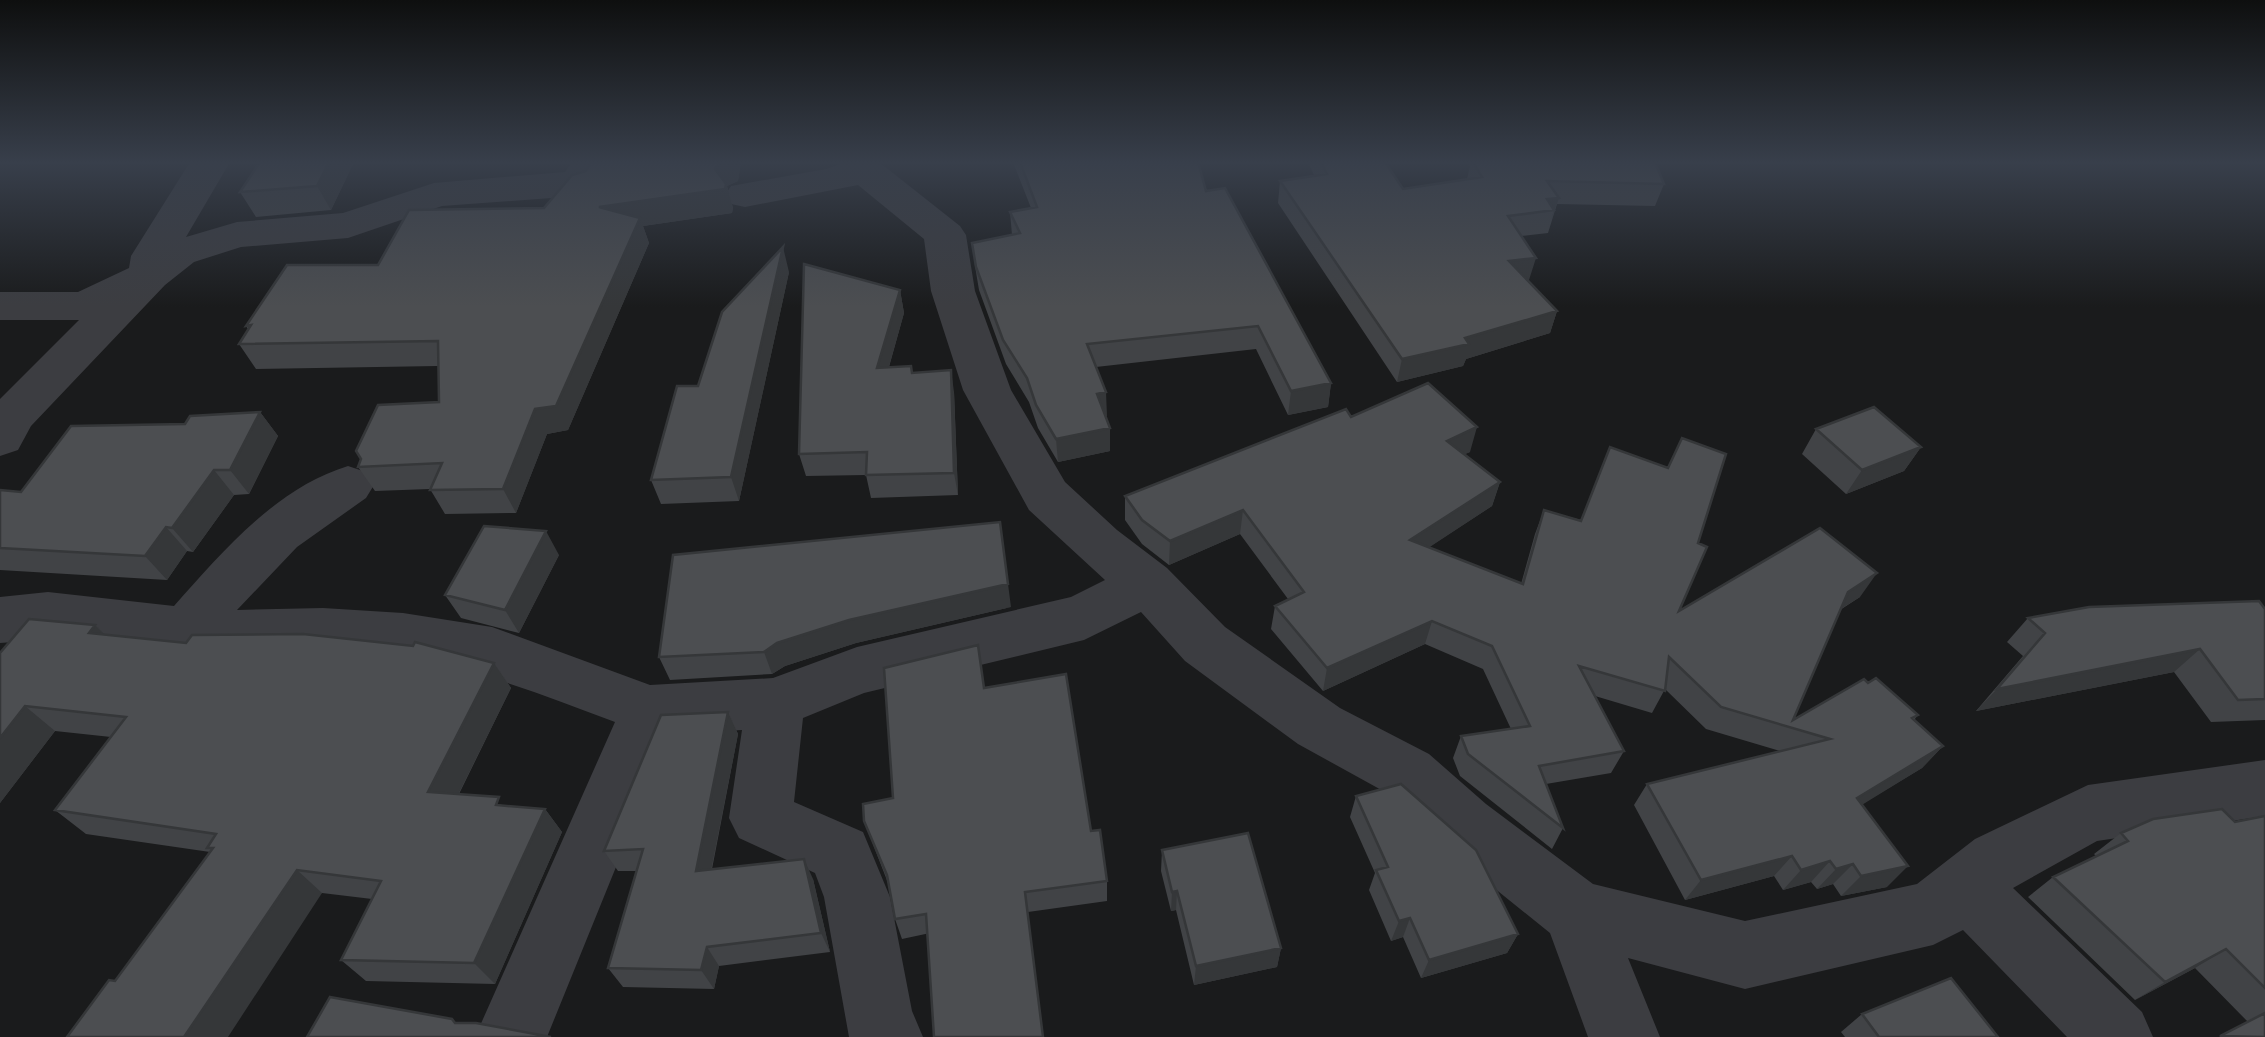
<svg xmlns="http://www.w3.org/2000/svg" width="2265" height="1037" viewBox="0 0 2265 1037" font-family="Rubik,sans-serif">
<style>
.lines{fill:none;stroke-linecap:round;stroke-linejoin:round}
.street{fill:#3c3d41;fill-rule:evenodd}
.wall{fill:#414346}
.shaded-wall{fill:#353739}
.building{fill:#4c4e51;stroke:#353739;stroke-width:2.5}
</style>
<rect width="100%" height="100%" fill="#1a1b1c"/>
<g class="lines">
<path class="street" d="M190 162H230L186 237 237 222 343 213 434 183 565 172 572 162H612L592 193 578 196 442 206 348 238 241 247 194 262 165 285 31 426 18 450 0 456V399L79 320H0V292H78L129 268 131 256Z
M835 162H879L960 226 966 235 975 291 1011 390 1065 482 1117 530 1167 568 1225 627 1340 708 1429 754 1486 804 1593 884 1745 921 1917 884 1975 839 2088 785 2265 760V816L2097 841 2013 888 2142 1012 2153 1037H2067L1963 930 1933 945 1745 989 1628 958 1660 1037H1588L1550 933 1442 846 1385 792 1298 744 1185 661 1141 612 1084 640 864 693 803 718 794 802 863 832 890 897 912 1011 923 1037H849L824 897 815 873 739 838 729 818 742 730 670 734 547 1037H475L615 722C545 696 478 668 403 659 339 651 276 661 213 657 141 652 72 635 0 643V597L48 592 174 606C222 552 276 488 348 466L366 472 374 485 366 498 297 547 237 610 323 608 403 613 492 627 650 685 773 678 857 647 1071 597 1105 580 1029 510 963 390 931 291 924 239 858 185 745 207 731 204 725 195 731 186 826 169 838 165Z"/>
</g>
<path class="wall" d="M260 162H354L331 210 256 217 240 192Z
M591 162H741L738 181 727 186 733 208 732 213 643 226 649 243 568 430 547 434 516 513 445 514 430 489 375 491 358 467 439 402 438 366 256 369 239 344 248 329 246 326 378 265 544 208 586 171Z
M1013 162H1198L1206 191 1331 383 1328 407 1288 415 1256 349 1096 367 1106 392V416L1110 451 1058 462 1038 428 1029 402 1006 364 979 290 975 266 972 243 1012 235 1010 212 1031 208Z
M1308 162H1385L1403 189 1467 179 1470 166 1467 162H1655L1664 184 1655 206 1557 204 1548 233 1521 236 1529 280H1528L1557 311 1550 333 1466 359 1463 366 1397 382 1278 203 1280 181 1314 175Z
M789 272 739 501 661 504 651 480 698 386Z
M900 290 904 313 889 367 913 373 954 392 958 495 871 498 866 475 806 476 799 454Z
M260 412 278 436 249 494 234 495 193 552 187 551 167 580 0 570V490L21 492 185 424Z
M1351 417 1470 452 1464 454 1500 482 1492 506 1429 547 1521 584 1535 534 1544 510 1581 520 1698 543 1679 611 1860 597 1840 610 1793 720 1868 683 1918 715 1914 720 1943 746 1922 768 1862 804 1887 887 1841 896 1833 884 1817 889 1811 882 1783 890 1774 876 1685 900 1634 805 1647 784 1780 751 1706 729 1665 689 1652 713 1595 696 1624 751 1611 773 1546 784 1563 828 1552 849 1460 776 1453 758 1461 736 1511 729 1483 669 1425 644 1323 691 1271 629 1275 606 1288 599 1240 534 1169 565 1142 544 1125 520V496Z
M1816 429 1921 447 1904 471 1846 494 1802 454Z
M559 555 519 633 461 618 445 595Z
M1011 607 856 643 785 666 772 674 670 680 659 657Z
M2265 609V720L2211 722 2174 672 1976 711 2023 656 2007 642 2028 618Z
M95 625 106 635 186 643 494 663 511 688 459 794 506 806 545 809 562 832 495 984 366 981 341 960 372 899 322 893 115 981 210 852 86 834 55 810 111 737 55 731 0 803V653Z
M984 688 1091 831 1107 881V901L1028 912 902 939 895 919 888 883 864 821 893 798Z
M728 712 738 734 712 869 813 879 830 952 719 966 714 989 623 987 608 968 637 871H618L604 851Z
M1356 796 1518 934 1507 953 1421 978 1403 937 1391 941 1369 890 1375 873 1350 817Z
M2265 816V1037H2219L2248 1022 2195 968 2135 1000 2028 897 2053 877 2096 856 2094 854 2121 833 2235 822Z
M1162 850 1281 948 1277 967 1194 985 1176 910 1171 911 1161 871Z
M1862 1014 1998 1037H1845L1841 1032Z"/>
<path class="shaded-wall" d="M329 162H354L331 210 317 186Z
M720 162H741L738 181 727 186 733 208 732 213 643 226 649 243 568 430 547 434 516 513 503 489 599 207 715 169Z
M1559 198 1551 220 1554 210 1547 199Z
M783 247 789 272 739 501 731 477Z
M1536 258 1529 280 1503 284 1509 261Z
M900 290 904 313 882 391 877 368Z
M1557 311 1550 333 1466 359 1463 366 1397 382 1402 359 1465 338Z
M951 370 954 392 958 495 954 473Z
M1331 383 1328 407 1288 415 1291 391Z
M1106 392 1107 416 1098 418 1097 394Z
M260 412 278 436 249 494 230 470Z
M1477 427 1470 452 1440 466 1447 441Z
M1110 428V451L1058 462 1056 439Z
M1921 447 1904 471 1846 494 1862 470Z
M214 470 234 495 193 552 172 528Z
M1500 482 1492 506 1404 564 1410 540Z
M1243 510 1240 534 1169 565 1170 541Z
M166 527 187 551 167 580 145 556Z
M546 531 559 555 519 633 505 610Z
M1877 573 1860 597 1831 615 1848 592Z
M1008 584 1011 607 856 643 785 666 772 674 764 652 777 643 849 620Z
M1432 621 1425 644 1323 691 1327 668Z
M95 625 122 651 89 633Z
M2200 649 2174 672 1976 711 1997 689Z
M494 663 511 688 448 815 428 792Z
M25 706 55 731 0 803V738Z
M728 712 738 734 707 891 696 871Z
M1943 746 1922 768 1839 819 1857 798Z
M545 809 562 832 495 984 474 963Z
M1792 856 1774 876 1685 900 1701 880Z
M804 859 813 879 830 952 821 933Z
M1830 861 1811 882 1783 890 1801 870Z
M1853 864 1833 884 1817 889 1836 869Z
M1908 866 1887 887 1841 896 1861 876Z
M297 870 322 893 228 1037H184Z
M1177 891 1176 910 1171 911 1172 892Z
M1410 918 1403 937 1391 941 1399 921Z
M1518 934 1507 953 1421 978 1429 960Z
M707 947 719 966 714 989 701 970Z
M1281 948 1277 967 1194 985 1196 966Z
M2226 949 2195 968 2135 1000 2165 982Z"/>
<path class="building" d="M260 162H329L317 186 240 192Z
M591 162H720L715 169 726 184 725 189 599 207 640 218 556 406 535 409 503 489 430 490 442 463 358 467 361 459 356 451 378 405 439 402 438 341 239 344 251 325 246 326 287 265H378L409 210 544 208 572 175 586 171Z
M1020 162H1198L1206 191 1225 188 1331 383 1291 391 1258 326 1087 344 1106 392 1097 394 1110 428 1056 439 1036 405 1027 378 1003 340 976 267 972 243 1020 233 1010 212 1037 207Z
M1321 162H1385L1403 189 1482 177 1473 162H1655L1664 184 1547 181 1559 198 1547 199 1554 210 1508 216 1536 258 1509 261 1557 311 1465 338 1469 344 1402 359 1280 181 1327 174Z
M783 247 731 477 651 480 677 386H698L722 312Z
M804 264 900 290 877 368 911 366 912 373 951 370 954 473 866 475 867 452 799 454Z
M1428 383 1477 427 1447 441 1500 482 1410 540 1523 584 1544 510 1581 521 1610 447 1668 468 1682 438 1726 454 1698 543 1707 547 1679 611 1820 528 1877 573 1848 592 1793 720 1864 679 1868 683 1876 678 1918 715 1912 718 1943 746 1857 798 1908 866 1861 876 1853 864 1836 869 1830 861 1801 870 1792 856 1701 880 1647 784 1830 739 1721 707 1669 657 1665 691 1579 666 1624 751 1539 766 1563 828 1468 754 1461 736 1530 726 1492 646 1432 621 1327 668 1275 606 1304 592 1243 510 1170 541 1142 520 1125 496 1346 409 1351 417Z
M1874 407 1921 447 1862 470 1816 429Z
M260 412 230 470H214L172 528 166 527 145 556 0 548V490L21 492 71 426 185 424 190 416Z
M1000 522 1008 584 849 620 777 643 764 652 659 657 673 555Z
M484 526 546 531 505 610 445 595Z
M2259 601 2265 609V699L2238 700 2200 649 1997 689 2045 633 2028 618 2089 607Z
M29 619 95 625 89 633 186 643 192 635 303 634 413 646 415 642 494 663 428 792 499 797 496 805 545 809 474 963 341 960 381 881 297 870 184 1037H67L109 980 115 981 213 848H207L216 834 55 810 126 717 25 706 0 738V653Z
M978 645 984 688 1066 674 1091 831 1100 830 1107 881 1025 892 1043 1037H934L926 914 895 919 887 875 864 821 863 804 893 798 884 668Z
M728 712 696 871 804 859 821 933 707 947 701 970 608 968 643 849 604 851 661 715Z
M1401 784 1476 850 1518 934 1429 960 1410 918 1399 921 1376 870 1388 867 1356 796Z
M2222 809 2235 822 2265 816V988L2226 949 2165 982 2053 877 2128 841 2121 833 2153 819Z
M1248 833 1281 948 1196 966 1177 891 1172 892 1162 850Z
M1951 978 1998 1037H1879L1862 1014Z
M330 997 452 1019 455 1023H476L551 1037H307Z
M2265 1013V1037L2220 1036Z"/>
<linearGradient id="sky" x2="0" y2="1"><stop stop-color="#0e0f0f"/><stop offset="0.53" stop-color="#383f4b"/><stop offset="1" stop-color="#383f4b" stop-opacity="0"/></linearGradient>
<rect width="2265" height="307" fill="url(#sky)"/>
</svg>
